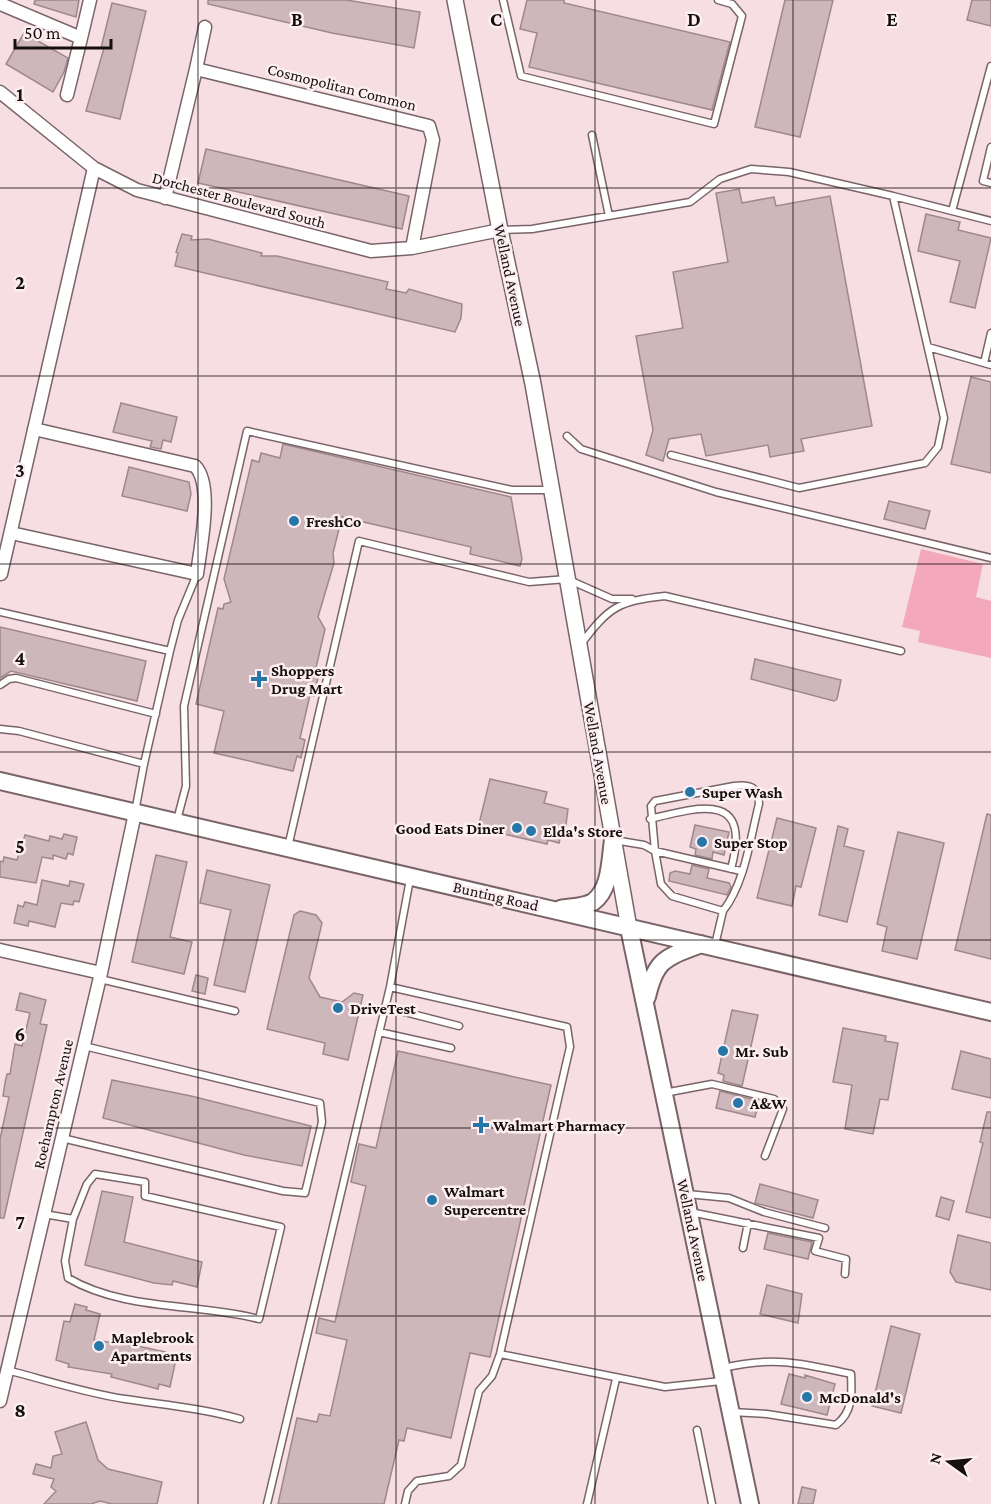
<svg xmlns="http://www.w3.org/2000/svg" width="991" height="1504" viewBox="0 0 991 1504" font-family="'Crimson Pro',serif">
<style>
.green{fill:#f4a9ba}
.building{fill:#ceb7bb;stroke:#9e888c;stroke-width:1.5}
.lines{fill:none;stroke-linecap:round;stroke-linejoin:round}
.service-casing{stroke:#796468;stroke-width:9}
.minor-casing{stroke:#796468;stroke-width:15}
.tertiary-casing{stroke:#796468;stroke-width:18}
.secondary-casing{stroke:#796468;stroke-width:20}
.service{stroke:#fff;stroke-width:6}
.minor{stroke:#fff;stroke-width:12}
.tertiary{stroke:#fff;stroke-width:15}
.secondary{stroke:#fff;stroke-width:16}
.grid{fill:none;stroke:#160f10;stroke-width:1.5;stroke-opacity:0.55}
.poi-dot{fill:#2776a8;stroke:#fdeef1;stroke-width:2}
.labels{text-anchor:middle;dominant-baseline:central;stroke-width:5;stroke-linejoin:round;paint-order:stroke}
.street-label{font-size:16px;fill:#160f10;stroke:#fdeef1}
.poi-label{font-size:16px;font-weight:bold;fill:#160f10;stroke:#fdeef1;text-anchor:start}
.grid-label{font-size:20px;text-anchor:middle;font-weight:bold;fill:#160f10;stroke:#fdeef1;stroke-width:5;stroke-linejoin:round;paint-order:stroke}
</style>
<rect width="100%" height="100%" fill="#f6dee3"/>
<path class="green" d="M921 549 983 564 976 597 991 601V658L918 642 920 631 902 627Z"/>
<path class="building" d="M35 0H79L76 17 34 4Z
M208 0H346L420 12 414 48 332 33 208 4Z
M527 0H564V3L730 42 712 110 529 67 537 33 520 29Z
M785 0H833L800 137 755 127Z
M972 0H991V26L967 20Z
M112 3 146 11 120 119 86 111 104 48H101Z
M24 33 68 58 64 72 53 92 6 64Z
M206 149 409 196 402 229 198 183Z
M739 189 742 203 774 197 776 206 830 196 872 426 801 439 804 451 770 457 768 445 706 456 701 434 669 439 663 461 646 455 653 430 636 336 683 328 673 272 728 262 716 193Z
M926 214 960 222 958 230 991 238 975 308 950 302 960 261 918 251Z
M182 234 192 236 191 240 208 239 262 253 261 256H277L388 282 386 289 406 293 409 289 462 304 461 318 455 332 175 266 178 253 176 252Z
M971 377 991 382V473L951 464Z
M121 403 177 417 171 442 163 440 161 449 150 447 152 441 113 432Z
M283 444 511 497 522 559 520 566 470 554 471 547 342 517 333 553 334 563 318 617 325 629 315 672 319 673 314 696 310 695 300 738 305 740 301 758 297 756 293 771 214 753 224 711 196 704 218 608 223 609 224 604 231 602 224 579 252 460 259 462 261 453 280 458Z
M129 467 189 482 191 494 187 511 122 496Z
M889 501 930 511 925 529 884 519Z
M0 627 146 661 137 701 11 671 0 678Z
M755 659 841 680 837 699 834 701 751 679Z
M490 779 547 792 544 803 568 809 565 832 562 831 559 843 548 840 547 844 478 828Z
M987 814 991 815V959L955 950Z
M777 818 816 828 801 887 796 886 792 906 757 898Z
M695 825 729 832 724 855 713 852 712 859 695 855 696 849 690 847Z
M838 826 848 829 844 846 864 851 847 922 819 915Z
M898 832 944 843 917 959 882 951 887 927 877 924Z
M64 834 77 837 73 855 68 853 66 859 53 855V859L42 857 36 883 0 877V861L3 862 4 857 17 860 25 835 49 841 50 836 62 839Z
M156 855 187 862 170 937 192 942 184 974 132 962Z
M692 865 709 869 707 878 729 883 731 887 727 895 669 881 670 873 675 871 690 874Z
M207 870 270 885 245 992 214 985 231 910 200 903Z
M42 880 69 886 70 881 84 884 79 902 74 901 73 905 61 903 55 927 29 921 28 926 14 923 18 905 23 907 25 902 37 905Z
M300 911 316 915 322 923 309 978 320 997 342 1002 354 993 363 995 348 1060 323 1054 325 1043 267 1029 294 915Z
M196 975 208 978 205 994 192 991Z
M20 993 46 1000 40 1024 47 1025 4 1218H0V1139L9 1097 3 1096 5 1083 7 1074H10L15 1044 22 1046 30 1013 16 1010Z
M732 1010 758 1015 742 1086 723 1081 724 1075 718 1073Z
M843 1028 886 1036 885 1041 898 1043 888 1100 880 1099 873 1134 845 1129 852 1085 833 1082Z
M398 1051 551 1085 490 1357 470 1353 451 1438 407 1428 404 1441 399 1440 384 1504H278L297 1418 317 1422 319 1414 330 1416 347 1340 316 1333 319 1318 335 1322 366 1186 351 1182 359 1144 376 1148Z
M961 1051 991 1059V1098L952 1089Z
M112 1080 191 1096 311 1126 302 1166 244 1155 103 1118Z
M720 1091 759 1101 755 1117 716 1108Z
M987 1112H991V1218L966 1212 983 1143 980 1142Z
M760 1184 818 1200 813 1218 755 1203Z
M102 1191 133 1197 124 1242 202 1262 197 1287 173 1281 172 1285 154 1283 85 1265Z
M941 1197 954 1201 949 1220 936 1216Z
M768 1233 812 1242 808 1259 764 1249Z
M958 1235 991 1243V1290L956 1282 950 1272Z
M767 1285 802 1294 798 1323 760 1314Z
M75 1304 87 1307 86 1310 100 1314 94 1340 142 1347 166 1352 165 1356 176 1359 170 1387 159 1384 158 1389 147 1386 111 1377 112 1374 68 1367 69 1364 56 1360 64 1321 70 1322Z
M891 1326 920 1334 901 1413 872 1406Z
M789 1374 805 1378V1375L835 1384 827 1415 781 1404Z
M86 1422 98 1460 108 1469 162 1482 157 1504H112L100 1501 91 1504H44L56 1491 51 1487 54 1479 33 1474 36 1464 51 1468 53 1456 62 1454 55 1432Z
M802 1487 816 1490 813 1504H798Z"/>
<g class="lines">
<g class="service-casing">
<path id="service" d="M503 0 521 76 714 124 742 16 732 4 718 0
M592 135 609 216
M991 147 983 181 991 183
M893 196 991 221
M952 211 991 66
M500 230 532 229 690 202 720 179 751 169 789 172 893 196 944 418 938 447 925 463 799 488 671 455
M928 347 991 365
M984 363 991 333
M567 436 581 449 716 492 991 558
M0 612 170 651 144 764 19 731 0 729
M581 644C609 607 618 601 665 596L901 651
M170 651 178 620 197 574
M0 685 9 679 16 678 156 714
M135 812 144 764
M650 819C702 806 752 792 731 869
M177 820 186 786 184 706 247 431 512 490H551
M614 840 644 845 655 851 661 884 672 896 723 911 715 945
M288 847 359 541 529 582 567 579 612 599H632
M410 879 390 987 567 1027 570 1047 566 1064 500 1354
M723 911C745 883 750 839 759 804 759 787 750 784 734 786L655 801 651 806 655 851 741 871
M100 979 235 1011
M385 1007 459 1026
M379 1032 451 1048
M664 1093 712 1084 774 1099 783 1109 765 1156
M62 1138 283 1191 305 1193 322 1122 320 1103 84 1046
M687 1194 729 1198 764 1212 825 1228
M690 1212 819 1238 815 1251 846 1259 845 1274
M44 1214 73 1219 65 1261 68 1278C124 1311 197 1303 259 1319L281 1227 145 1196V1182L95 1174 87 1184 73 1219
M743 1248 748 1223
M723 1368C774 1356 801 1363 851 1374 852 1394 853 1412 836 1425L767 1414 731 1412
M7 1370C46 1380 85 1393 125 1399 164 1405 201 1408 240 1419
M697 1430 712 1504
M267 1504 390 987
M405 1504 408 1491 417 1481 449 1476 461 1465 479 1391 492 1376 500 1354 665 1387 721 1381
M587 1504 616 1379"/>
</g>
<g class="minor-casing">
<path id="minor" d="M3 5 81 38 67 95
M81 38 90 0
M196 69 205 27
M0 92 94 168 137 190 371 251 412 248 500 230
M165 198 196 69 429 126 433 140 412 248
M11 533 197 574C200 549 214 485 195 466L34 429
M1 574 94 168
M0 950 101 973
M0 1401 101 973 135 813"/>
</g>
<g class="tertiary-casing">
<path id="tertiary" d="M455 0 500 230 533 384 629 928"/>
</g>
<g class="secondary-casing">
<path id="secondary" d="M0 781 991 1012
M560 909C570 907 585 907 593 902 611 889 610 859 613 840
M629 928 750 1504
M647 997C656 958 666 958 701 944"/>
</g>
<use href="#service" class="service"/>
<use href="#minor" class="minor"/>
<use href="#tertiary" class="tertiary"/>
<use href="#secondary" class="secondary"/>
</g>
<path class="grid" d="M198 0V1504M396 0V1504M595 0V1504M793 0V1504M0 188H991M0 376H991M0 564H991M0 752H991M0 940H991M0 1128H991M0 1316H991"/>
<g class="poi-dot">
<circle cx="294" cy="521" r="6"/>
<path d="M256 670h6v6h6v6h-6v6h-6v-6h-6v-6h6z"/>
<circle cx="690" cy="792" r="6"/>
<circle cx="517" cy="828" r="6"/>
<circle cx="531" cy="831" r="6"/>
<circle cx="702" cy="842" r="6"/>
<circle cx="338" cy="1008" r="6"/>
<circle cx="723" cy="1051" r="6"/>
<circle cx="738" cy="1103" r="6"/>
<path d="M478 1116h6v6h6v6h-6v6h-6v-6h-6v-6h6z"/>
<circle cx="432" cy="1200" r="6"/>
<circle cx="99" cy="1346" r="6"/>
<circle cx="807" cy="1397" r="6"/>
</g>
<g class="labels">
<g class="street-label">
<text transform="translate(342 87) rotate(14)">Cosmopolitan Common</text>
<text transform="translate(239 200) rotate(15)">Dorchester Boulevard South</text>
<text transform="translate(510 275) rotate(78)">Welland Avenue</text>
<text transform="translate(598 753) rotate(80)">Welland Avenue</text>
<text transform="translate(496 896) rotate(13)">Bunting Road</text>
<text transform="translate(53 1104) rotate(-77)">Roehampton Avenue</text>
<text transform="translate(693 1230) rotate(78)">Welland Avenue</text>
</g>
<g class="poi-label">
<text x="306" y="521">FreshCo</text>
<text x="271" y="670">Shoppers<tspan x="271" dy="18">Drug Mart</tspan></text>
<text x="702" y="792">Super Wash</text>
<text x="505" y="828" text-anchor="end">Good Eats Diner</text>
<text x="543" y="831">Elda's Store</text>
<text x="714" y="842">Super Stop</text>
<text x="350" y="1008">DriveTest</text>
<text x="735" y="1051">Mr. Sub</text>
<text x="750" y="1103">A&amp;W</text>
<text x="493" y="1125">Walmart Pharmacy</text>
<text x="444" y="1191">Walmart<tspan x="444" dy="18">Supercentre</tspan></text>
<text x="111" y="1337">Maplebrook<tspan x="111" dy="18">Apartments</tspan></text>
<text x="819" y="1397">McDonald's</text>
</g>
</g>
<g class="grid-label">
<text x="297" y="26">B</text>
<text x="496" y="26">C</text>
<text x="694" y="26">D</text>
<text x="892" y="26">E</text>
<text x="20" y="101">1</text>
<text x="20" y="289">2</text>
<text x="20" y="477">3</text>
<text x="20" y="665">4</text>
<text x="20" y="853">5</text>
<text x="20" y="1041">6</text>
<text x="20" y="1229">7</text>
<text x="20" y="1417">8</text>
</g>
<g transform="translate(949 1462) rotate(285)" stroke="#fdeef1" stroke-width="4.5" paint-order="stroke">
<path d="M0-4.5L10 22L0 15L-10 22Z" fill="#160f10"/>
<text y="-9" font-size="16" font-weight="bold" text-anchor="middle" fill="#160f10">N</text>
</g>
<path d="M15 39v9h96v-9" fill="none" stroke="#160f10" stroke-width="3"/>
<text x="24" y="39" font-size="18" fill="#160f10" stroke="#fdeef1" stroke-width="4.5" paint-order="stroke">50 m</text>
</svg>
